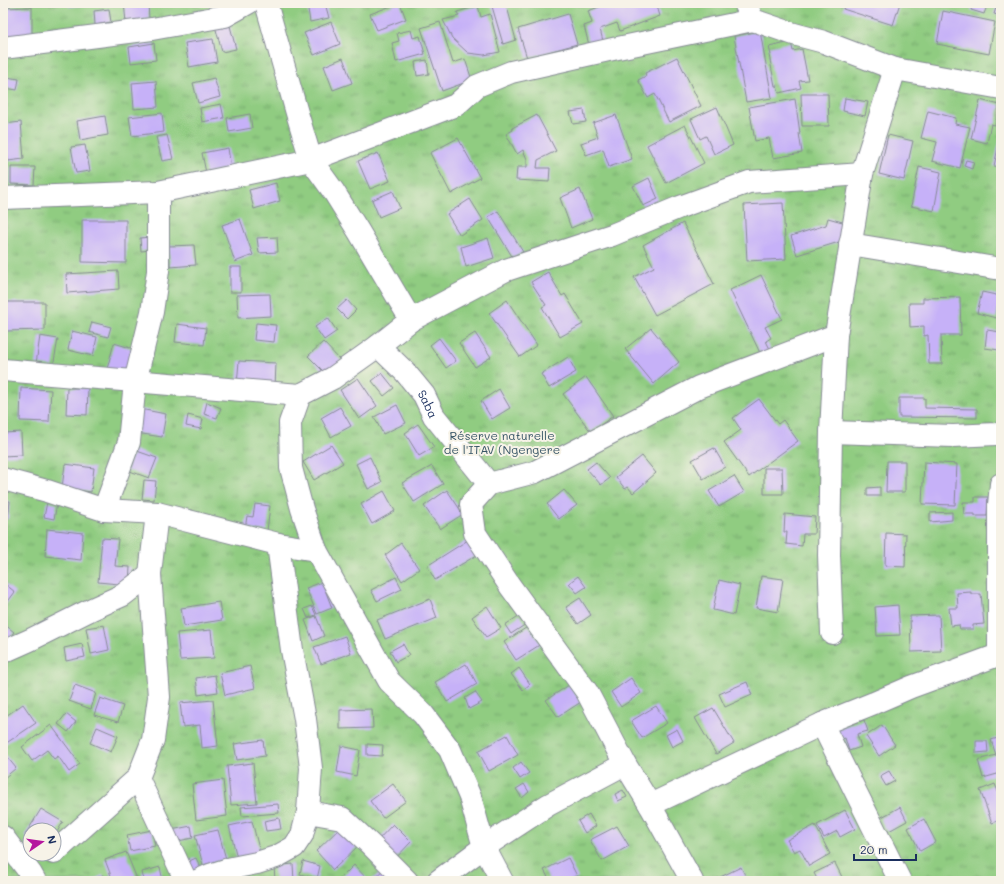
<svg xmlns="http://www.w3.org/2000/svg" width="1004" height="884" viewBox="0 0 1004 884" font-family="Mali,sans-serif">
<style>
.park{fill:url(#park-tufts);stroke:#567e70;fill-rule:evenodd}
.building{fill:#c6b1f8}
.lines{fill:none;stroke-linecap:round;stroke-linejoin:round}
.minor-casing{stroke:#868a94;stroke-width:24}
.minor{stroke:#fff;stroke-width:22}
.labels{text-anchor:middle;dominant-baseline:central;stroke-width:4;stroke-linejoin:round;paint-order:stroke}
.street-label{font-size:12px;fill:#1b2f5e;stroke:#f7f3e8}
.park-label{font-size:12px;fill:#385667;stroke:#f7f3e8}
</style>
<defs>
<pattern id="park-tufts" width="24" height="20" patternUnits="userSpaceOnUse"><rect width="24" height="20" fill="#90cc81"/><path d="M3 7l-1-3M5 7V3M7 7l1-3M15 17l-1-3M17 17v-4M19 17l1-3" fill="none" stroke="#75a66d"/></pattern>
</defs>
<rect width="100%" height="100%" fill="#f7f3e8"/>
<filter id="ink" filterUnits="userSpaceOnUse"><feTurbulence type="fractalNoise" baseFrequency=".025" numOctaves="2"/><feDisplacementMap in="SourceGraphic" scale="8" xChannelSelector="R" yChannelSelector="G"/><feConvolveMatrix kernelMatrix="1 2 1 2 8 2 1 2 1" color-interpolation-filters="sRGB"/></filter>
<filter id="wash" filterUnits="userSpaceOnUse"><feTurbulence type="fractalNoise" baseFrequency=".012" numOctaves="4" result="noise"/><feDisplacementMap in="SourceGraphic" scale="16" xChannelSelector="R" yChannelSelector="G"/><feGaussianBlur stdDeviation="0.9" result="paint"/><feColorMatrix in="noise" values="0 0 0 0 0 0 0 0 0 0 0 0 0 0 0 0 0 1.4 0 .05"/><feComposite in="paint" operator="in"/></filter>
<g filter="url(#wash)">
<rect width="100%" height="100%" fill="#f0e5ca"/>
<path class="park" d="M3 3H1001V881H3ZM30 830H54V854H30Z"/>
<g id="blocks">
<path class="building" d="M68 3H93L94 4 69 7Z
M124 3H148L149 19 126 22Z
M307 3H325L329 18 310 22Z
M399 3H400L406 19 377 30 370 14Z
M491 3H506L516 40 503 44Z
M610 3H656L660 16 620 31 617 23 600 29 603 41 589 45 584 26 592 23 588 11Z
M845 3H900L893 25 843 9Z
M973 3 987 6 984 14 971 10Z
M478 6 481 17 490 14 500 52 484 55 468 53 452 38 443 20 459 16 457 12Z
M32 7V41H3V8Z
M996 8 1001 9V16L994 14Z
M109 9 111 22 95 25 94 11Z
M943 11 995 22 989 54 937 44Z
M568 14 577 44 527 58 518 29Z
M229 22 236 49 222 52 215 26Z
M331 22 340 44 314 55 304 33Z
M440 22 453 63 465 59 472 80 442 91 421 28Z
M411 30 413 38 420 36 425 54 396 62 392 43 399 41 397 33Z
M760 31 772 98 746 102 734 36Z
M213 39 217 62 189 67 185 43Z
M791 42 793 51 802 49 808 80 799 81 801 88 779 93 777 86H775L769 55H771L769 47Z
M154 43 156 60 131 63 129 47Z
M677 57 701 106 669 122 655 94 648 98 638 80 646 76 645 73Z
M343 58 352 83 333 90 324 66Z
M427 60 429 74 417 76 415 62Z
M6 77 19 79 17 90 5 88Z
M214 78 220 97 198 103 193 83Z
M156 81 158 107 134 109 132 83Z
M801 94H828L829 126H802Z
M845 98 868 102 865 116 843 111Z
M795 99 800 133H799L802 153 773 158 769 138 755 141 749 107Z
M980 100 1000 105 995 125 991 124 987 143 971 139Z
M221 104 224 118 202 122 200 108Z
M717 107 733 145 714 154 706 136 700 139 691 119Z
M584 110 586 122 573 124 570 112Z
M928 111 956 118 955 124 970 127 960 168 932 161 937 142 921 138Z
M162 113 164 132 132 136 129 117Z
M250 114 252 128 229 132 227 118Z
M537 115 556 151 538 160 537 168H550L549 182 516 180 517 167H527V159L523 150 517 154 506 134 513 130 512 128Z
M616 115 632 159 609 167 603 149 586 155 581 143 598 137 593 123Z
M105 116 108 135 80 140 77 121Z
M21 122 24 159 8 161 4 124Z
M685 125 704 163 666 183 647 145Z
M167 135 173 159 162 161 156 137Z
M888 135 913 141 904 180 879 174Z
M458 138 480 178 451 194 430 153Z
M1000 139H1001V167L994 166Z
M85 145 90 171 76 173 71 147Z
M228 148 231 168 206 173 202 153Z
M378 153 390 181 370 189 358 161Z
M966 160 974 162 972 169 964 166Z
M11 167H35L34 185 11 184Z
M919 167 941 172 934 211 911 206Z
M649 178 658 199 643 206 633 186Z
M276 183 280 201 254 209 249 190Z
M580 189 592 219 571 228 560 198Z
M393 191 400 208 379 217 372 200Z
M470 199 483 220 460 235 447 214Z
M783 203 786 259 747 261 744 205Z
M498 211 523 252 513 258 488 217Z
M828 218 846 223 840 243 839 242 797 255 791 236 826 225Z
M240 219 253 255 235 262 222 225Z
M82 220H126V263L82 262Z
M683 223 714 284 655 315 634 277 654 267 643 245Z
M150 237 151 250 141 251 140 238Z
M277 237 278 252 259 253 257 238Z
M488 238 494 258 466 267 461 247Z
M194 245 196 265 170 267 169 246Z
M230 267H241V292H230Z
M118 271 119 289 67 293 66 274Z
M548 272 562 296 565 294 583 324 560 337 542 307 546 305 531 282Z
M761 275 782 319 765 327 771 338 766 341 771 351 761 355 730 290Z
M982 292 1001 296 996 318 977 313Z
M270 294 271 316 238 318 237 295Z
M960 297 961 335H941L942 364H929L928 335 924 336V326L910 327 909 303H923V298Z
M347 300 356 310 347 319 337 309Z
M507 300 537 345 520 357 489 313Z
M6 302H45V330L6 331Z
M328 318 337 331 324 340 315 327Z
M92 322 111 327 108 337 89 332Z
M256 323 276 325 274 342 254 340Z
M177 324 206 328 204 345 175 342Z
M651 328 679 362 654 384 625 349Z
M987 330 1001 332 999 350 985 348Z
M72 331 97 337 93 356 68 350Z
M475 333 491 357 475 367 459 343Z
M40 336 58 339 53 367 36 364Z
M439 338 456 361 446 368 430 345Z
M323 342 341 361 327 375 308 356Z
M114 343 134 349 127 374 107 369Z
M568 357 576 372 549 388 541 374Z
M239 361 276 363 275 388 237 385Z
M382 373 394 388 384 396 372 381Z
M586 377 613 416 591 432 563 394Z
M358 378 377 406 359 419 340 390Z
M21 388 51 390 49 422 20 421Z
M67 388H88L87 415 66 414Z
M499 389 510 408 492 419 481 401Z
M899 398H925V408L977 409V418L899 417Z
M759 399 778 424 783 420 798 441 749 477 724 442 741 430 733 418Z
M207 402 221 408 217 418 204 414Z
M397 405 406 423 383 434 374 417Z
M340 407 351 426 331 437 321 418Z
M140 409 166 414 162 437 136 433Z
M188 415 203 419 201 429 186 426Z
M418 424 434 447 419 456 405 433Z
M21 432 22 455 3 456V433Z
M331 445 343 463 314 480 303 462Z
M714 448 725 467 703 479 692 460Z
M134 450 157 458 149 478 127 470Z
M642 456 656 473 633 493 628 487 625 489 616 477Z
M370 457 382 482 368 489 356 464Z
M887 461H905V492H886Z
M596 462 610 478 601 485 587 469Z
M924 462 957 464 955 505 922 504Z
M65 464 94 468 91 492 62 488Z
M432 466 443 484 414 502 402 483Z
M764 468H782L783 494H764Z
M734 476 744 492 719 507 709 491Z
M144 480 156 481 154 500 142 499Z
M880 487V496H867V488Z
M447 490 463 514 440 529 424 506Z
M564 490 577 505 559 519 547 504Z
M384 491 395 511 372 524 361 504Z
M975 497H988L987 516H975V514H964L963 502H975Z
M3 501H10L8 519H3Z
M47 502 57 504 54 519 44 517Z
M255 504 270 506 267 531 245 529 247 516 253 517Z
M952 512V520L930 522V513Z
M785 514 815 517 814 534H803L802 546 786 544 787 532H784Z
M47 529 83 533 81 560 45 556Z
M886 533 906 534 905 567 885 566Z
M102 538 118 539 115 566 130 567 129 585 98 582Z
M468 540 477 555 435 580 427 566Z
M401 543 419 569 402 581 385 555Z
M578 576 586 587 577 593 569 583Z
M761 576 783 579 778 612 756 608Z
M396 577 402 589 377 601 371 590Z
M719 580 740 585 734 615 713 610Z
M322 582 332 608 317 614 306 588Z
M5 584 15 592 3 608V586Z
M971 592V594H981L984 624 973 625V629H960L959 625 951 626 949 608H958L957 593Z
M580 598 591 615 578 624 566 607Z
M430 599 437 618 385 639 377 620Z
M219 602 222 620 184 626 181 608Z
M898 605 900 635 877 636 875 607Z
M312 606 316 615 308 618 304 609Z
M487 606 501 628 486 637 472 617Z
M520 615 526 624 511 634 505 625Z
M939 615 941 651 911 652 910 616Z
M316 616 324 636 313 641 305 620Z
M3 623 14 632 3 646Z
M104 625 109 650 91 654 86 628Z
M529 626 541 644 516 660 504 642Z
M211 630 214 658 180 660 177 633Z
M345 636 351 653 321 664 314 647Z
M82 644 85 657 66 661 64 648Z
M403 644 409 655 396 662 390 651Z
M466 664 477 684 447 702 435 682Z
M250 666 255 688 225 695 220 673Z
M519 668 530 684 523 690 511 674Z
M215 675 218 692 198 695 196 678Z
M631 678 641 693 621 707 611 692Z
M747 682 752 695 725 707 719 694Z
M75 685 96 693 91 709 69 701Z
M569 685 581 702 558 717 546 700Z
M475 692 482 702 469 709 465 698Z
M100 698 123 706 118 722 94 715Z
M213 700 218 746 202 748 200 725 183 727 180 703Z
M23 704 36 723 5 744 3 741V718Z
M656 706 667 723 642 738 631 721Z
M713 708 734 743 716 754 695 718Z
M372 709 373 728 340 729V710Z
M66 714 76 722 68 732 58 724Z
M864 720 868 731 857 734 861 747 849 751 845 738 837 741 834 730Z
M51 725 80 764 69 772 58 756 54 759 47 750 32 761 22 747Z
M882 725 895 745 879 756 866 736Z
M97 727 118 736 111 752 90 743Z
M677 729 683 741 672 747 666 735Z
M507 735 518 755 489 771 478 751Z
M1001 737V773L983 778 978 760 996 755 991 740Z
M263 740 265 756 237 760 234 744Z
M976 741H987L988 752 976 753Z
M367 744 383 745 382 756 367 755Z
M341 746 360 750 356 776 337 772Z
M3 752 16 768 3 779Z
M521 762 529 773 520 779 513 768Z
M253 763 257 803 231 805 227 766Z
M889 771 895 781 886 786 880 776Z
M223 780 227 816 196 820 192 784Z
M393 784 406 801 383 818 370 801Z
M524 784 529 792 522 798 516 789Z
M995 784 1001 799V820L992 823 980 790Z
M623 790 627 797 618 801 615 794Z
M278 804 279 813 242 816 241 807Z
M900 807 907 821 887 832 880 818Z
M41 809 63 822 54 837V830H30V839L25 835Z
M845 810 855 829 840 837 837 831 824 838 817 825Z
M589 814 596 826 585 833 578 821Z
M279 818 281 829 266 831 264 821Z
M924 819 936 842 920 851 908 828Z
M252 821 260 853 237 858 229 826Z
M393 824 411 842 395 859 376 842Z
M815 825 830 854 809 866 800 849 794 852 787 840Z
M191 826 193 838 173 842 171 830Z
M342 826 359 845 333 870 316 851Z
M617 826 629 846 602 861 590 840Z
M152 830 155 846 130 851 127 835Z
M218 830 226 859 203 865 195 835Z
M126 852 137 879 131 881H113L105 860Z
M196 858 201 868 191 872 187 862Z
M568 858 578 878 572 881H550L544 870Z
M303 861 320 866 317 879 300 874Z
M835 863 844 881H818L814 873Z
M293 864 294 881H275L274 866Z
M354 865 369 881H338Z
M160 867 163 881H144L142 872Z
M741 867 748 881H712Z
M385 868 397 881H373L372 880Z
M103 875 106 881H90Z"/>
</g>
</g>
<g filter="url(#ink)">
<use href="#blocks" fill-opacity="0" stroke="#868a94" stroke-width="1"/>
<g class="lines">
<g class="minor-casing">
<g id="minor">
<path d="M266 3 297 113 311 160 334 192 359 232 411 320"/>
<path d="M745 3 753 20 794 34 824 42 895 69 1001 88"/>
<path d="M3 48 152 29 225 16 248 3"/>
<path d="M3 198 158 192 311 160 456 105 477 86 511 72 613 49 753 20"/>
<path d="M850 244 1001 269"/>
<path id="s1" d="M378 346 405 372 424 395 434 416 489 484"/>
<path d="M3 370 300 395 333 378 378 346 411 320 506 270 612 235 680 207 749 182 862 174"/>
<path d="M300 395 290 423 291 468 302 509 316 550 389 681 423 714 450 750 470 797 484 847 502 881"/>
<path d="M831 432 953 436 996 434 1001 433"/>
<path d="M3 479 47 491 104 510 157 513 278 544 316 550"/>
<path d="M104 510 129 442 135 382 152 312 158 271V192"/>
<path d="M278 544 292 650 305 719 311 768 308 812 342 818 371 845 407 881"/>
<path d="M832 633 829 555 831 432 836 335 862 174 895 69"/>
<path d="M3 652 30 640 92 609 123 595 150 574"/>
<path d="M999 655V505L1001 484"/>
<path d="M822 724 900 881"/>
<path d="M138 778 186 881"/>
<path d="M650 805 822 724 874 703 911 687 1001 654"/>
<path d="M3 837 31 874 35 881"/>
<path d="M54 853 138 778 153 740 159 697 150 574 157 513"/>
<path d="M197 881 210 875 232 868 257 863 276 857 294 847 302 835 308 812"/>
<path d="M438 881 484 847 548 805 625 764"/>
<path d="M692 881 650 805 625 764 587 692 510 586 475 533 471 504 489 484 535 472 699 387 836 335"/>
</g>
</g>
<use href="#minor" class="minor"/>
</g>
</g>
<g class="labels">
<g class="street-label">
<text stroke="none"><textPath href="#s1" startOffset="77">Saba</textPath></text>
</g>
<g class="park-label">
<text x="502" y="435">Réserve naturelle<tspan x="502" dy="14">de l'ITAV (Ngengere</tspan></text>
</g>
</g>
<rect width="1004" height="884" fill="none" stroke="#f7f3e8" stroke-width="16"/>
<g transform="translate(42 842) rotate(77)"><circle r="19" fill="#f7f3e8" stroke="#9fa5b1"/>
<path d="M0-3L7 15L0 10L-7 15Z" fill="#b5179e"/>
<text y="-6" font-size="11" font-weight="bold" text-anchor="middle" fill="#1b2f5e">N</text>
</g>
<path d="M854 854v6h62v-6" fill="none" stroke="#1b2f5e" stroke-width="2"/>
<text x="860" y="854" font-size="12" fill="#1b2f5e" stroke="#f7f3e8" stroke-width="3" paint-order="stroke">20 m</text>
</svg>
